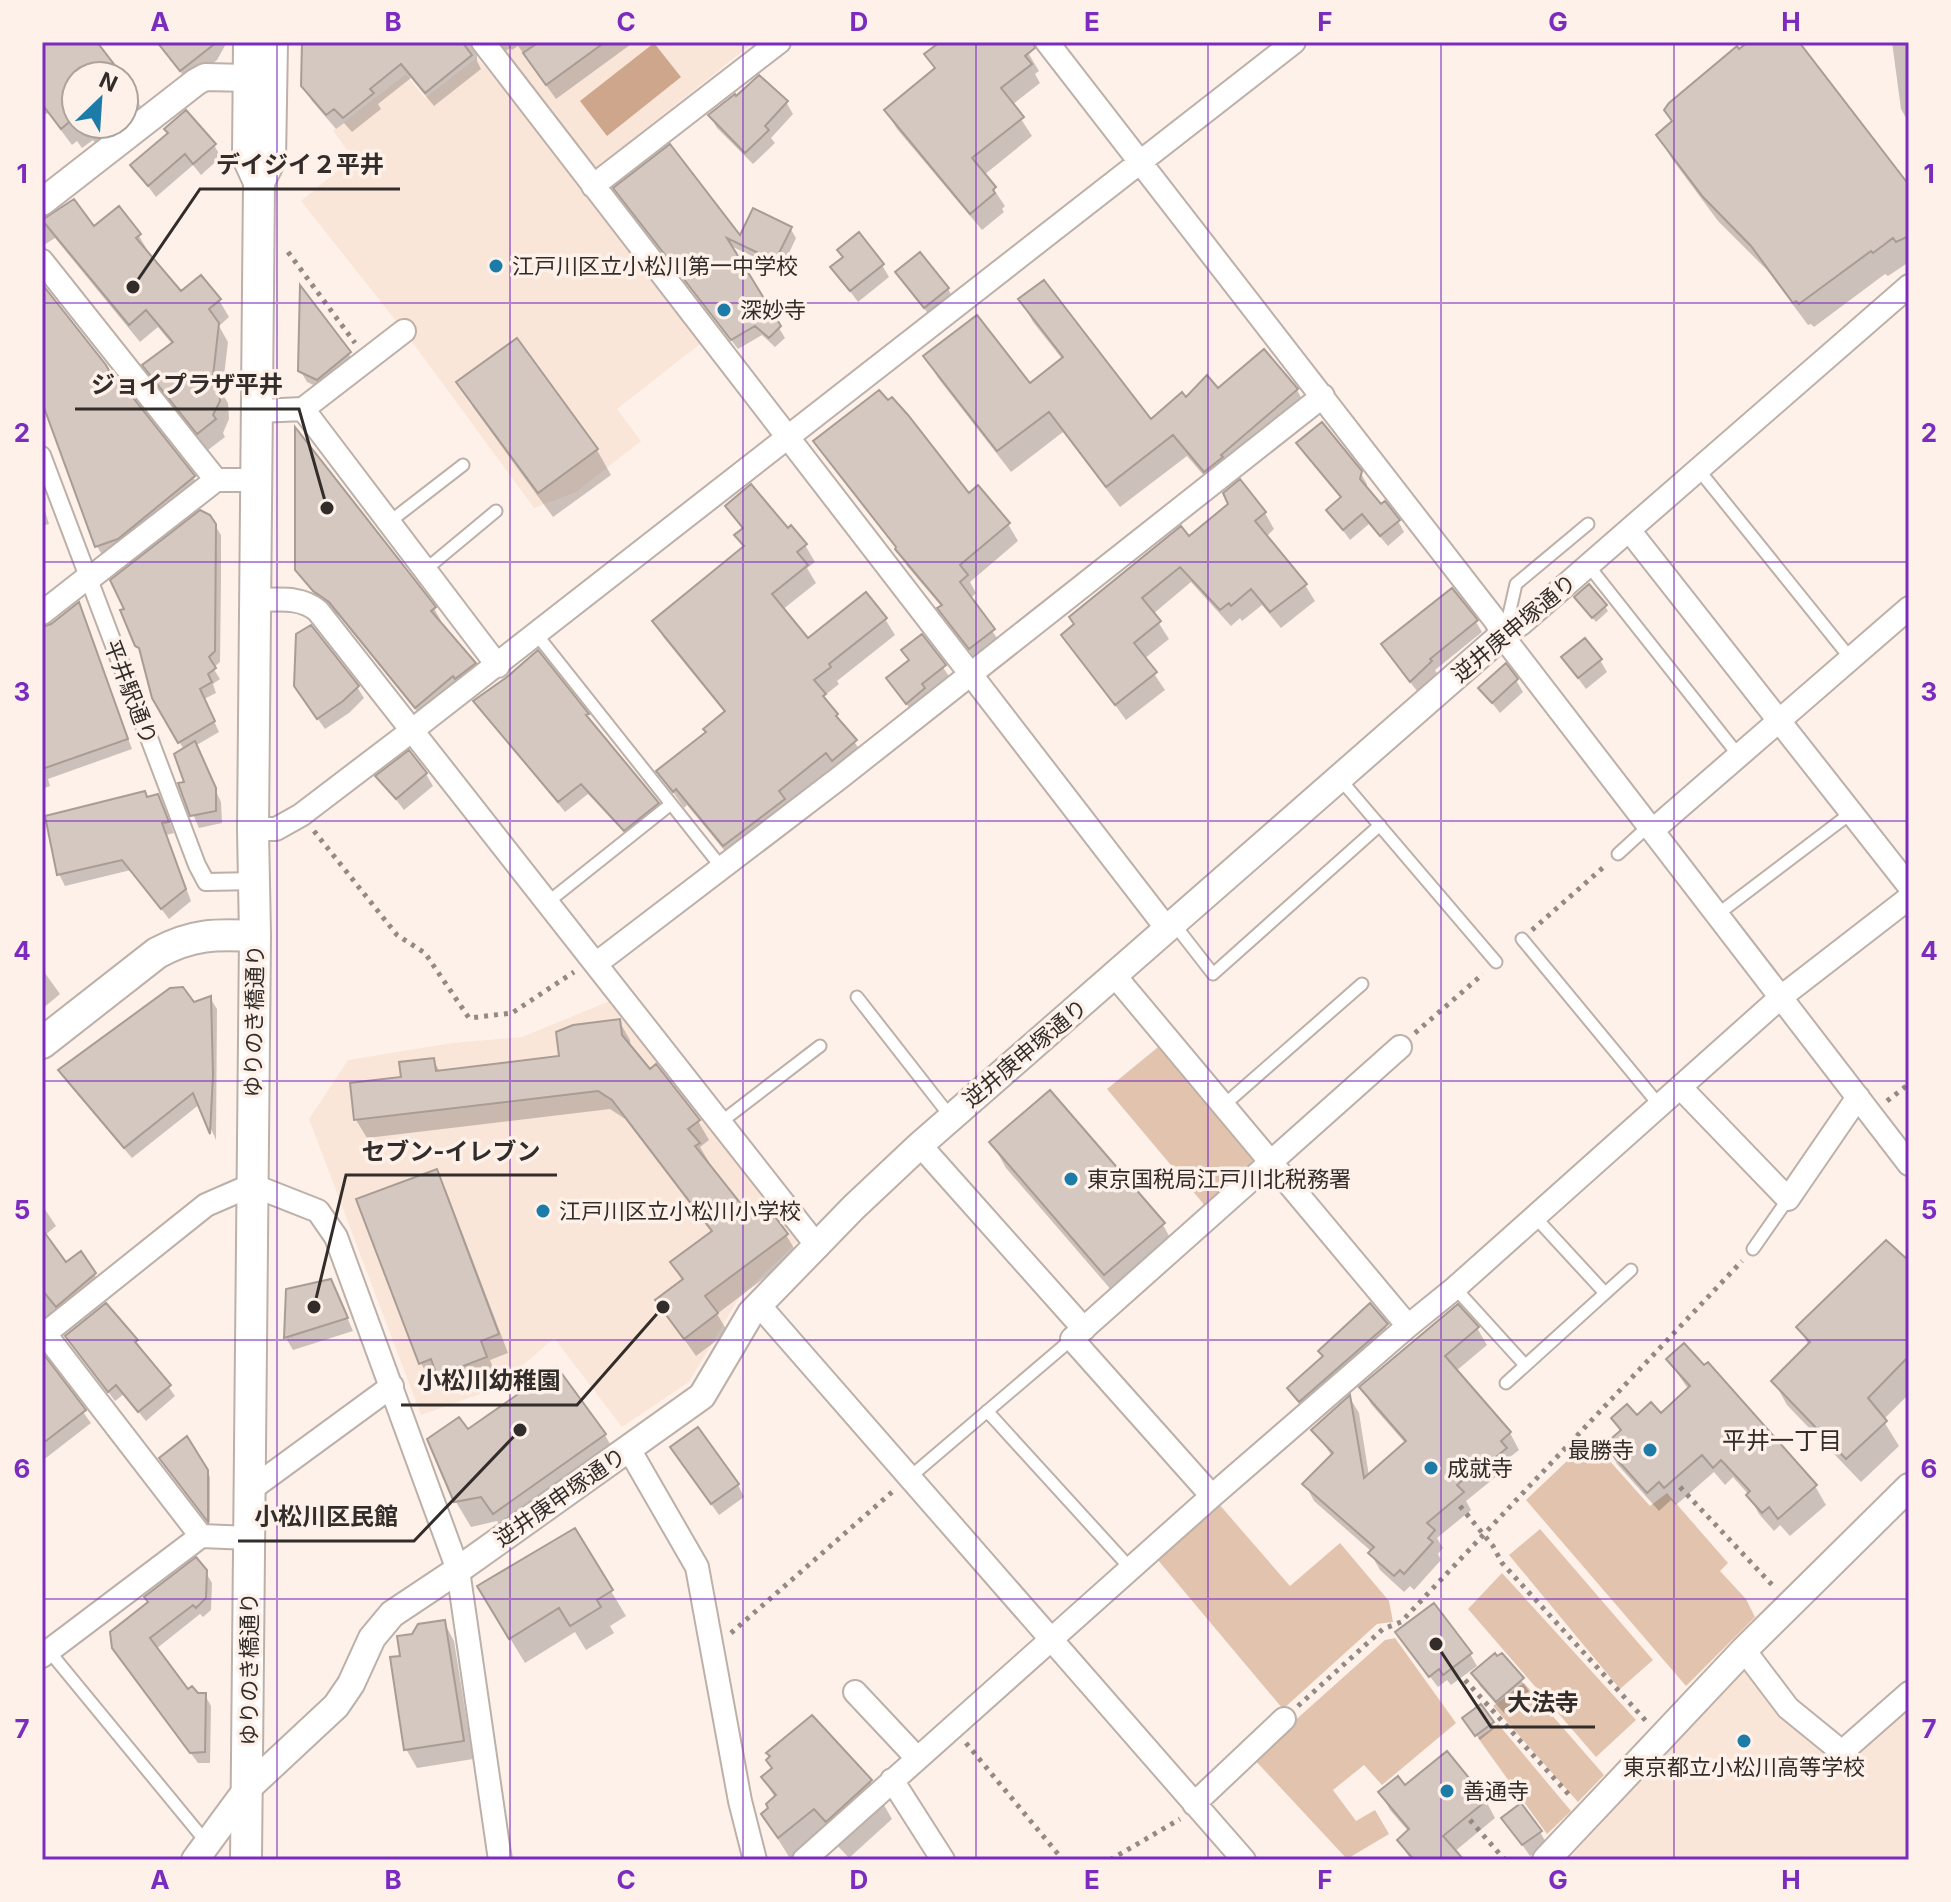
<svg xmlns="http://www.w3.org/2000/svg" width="1951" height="1902" viewBox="0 0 1951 1902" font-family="Inter,'Noto Sans JP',sans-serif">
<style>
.built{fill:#fae6d9}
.green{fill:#e2c3ad}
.water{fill:#cda68b}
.shadow{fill:#0003}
.building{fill:#d5c8c0;stroke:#a89c94;stroke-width:2}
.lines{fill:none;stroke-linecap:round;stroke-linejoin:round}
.service-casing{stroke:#bcb0a8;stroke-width:15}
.pedestrian-casing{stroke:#bcb0a8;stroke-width:20}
.minor-casing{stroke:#bcb0a8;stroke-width:26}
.tertiary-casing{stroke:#bcb0a8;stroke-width:30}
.secondary-casing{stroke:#bcb0a8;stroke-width:34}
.path{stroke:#938a85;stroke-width:5;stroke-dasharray:4 6;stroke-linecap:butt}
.service{stroke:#fff;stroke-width:11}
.pedestrian{stroke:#fff;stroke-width:16}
.minor{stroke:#fff;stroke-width:22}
.tertiary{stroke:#fff;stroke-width:26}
.secondary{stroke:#fff;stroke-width:30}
.grid{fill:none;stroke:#7b2cbf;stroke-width:2;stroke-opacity:0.55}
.poi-dot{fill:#1d7ba8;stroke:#fef1e9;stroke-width:3}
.labels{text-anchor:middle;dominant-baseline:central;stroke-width:7;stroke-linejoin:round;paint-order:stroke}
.poi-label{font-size:22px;fill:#322d2a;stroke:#fef1e9;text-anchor:start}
.street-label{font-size:22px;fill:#322d2a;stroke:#fef1e9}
.neighbourhood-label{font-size:24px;fill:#322d2a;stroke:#fef1e9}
.leader{fill:none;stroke:#322d2a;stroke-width:3}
.callout-dot{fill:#322d2a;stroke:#fef1e9;stroke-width:3}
.callout-label{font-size:24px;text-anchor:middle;font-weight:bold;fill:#322d2a;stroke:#fef1e9;stroke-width:7;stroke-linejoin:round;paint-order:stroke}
.neatline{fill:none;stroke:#7b2cbf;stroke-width:3}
.grid-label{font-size:26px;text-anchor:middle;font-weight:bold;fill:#7b2cbf}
</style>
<rect width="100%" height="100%" fill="#fef1e9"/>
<path class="built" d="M505 42H754L594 170 525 85 509 97 700 344 617 409 641 441 576 492 534 508 404 331 301 201 353 158 333 131 406 74 425 98 477 58 502 87 517 74 497 48Z
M612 1000 799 1240 739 1298 689 1382 622 1427 554 1338 497 1388 421 1415 309 1119 348 1060 452 1043 522 1037Z
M1743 1668 1783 1717 1839 1765 1909 1703V1860H1568Z"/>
<path class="green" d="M1163 1043 1262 1160 1206 1207 1107 1089Z
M1590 1439 1650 1506 1667 1493 1728 1563 1720 1571 1746 1599 1755 1617 1686 1686 1526 1500Z
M1218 1503 1290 1586 1340 1543 1389 1601 1393 1622 1377 1624 1283 1709 1157 1559Z
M1540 1529 1653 1660 1620 1689 1509 1555Z
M1502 1573 1636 1720 1596 1757 1468 1609Z
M1395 1638 1456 1723 1382 1785 1364 1765 1333 1790 1356 1821 1375 1810 1389 1834 1347 1859 1253 1758 1385 1640Z
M1524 1683 1604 1775 1578 1802 1493 1706Z
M1498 1724 1571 1811 1547 1834 1478 1738Z"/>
<path class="water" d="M654 43 681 77 607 136 580 101Z"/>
<path class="shadow" d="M42 42H95L120 76H76V124H124V81L149 119 100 150 93 140 82 148 77 141 72 145 48 113 42 116Z
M158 42H227L217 60 188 82Z
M308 42H634L556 99 518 46 512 50 510 48 506 51 499 44 489 43 477 53V61L481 69 434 106 411 78 378 104 381 109 352 132 344 123 336 129 312 101 303 85Z
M943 42H1027V51L1039 71 1035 74 1040 83 1012 105 1032 136 984 175 1005 206 1002 209 1004 212 982 230 897 129 886 111 935 70 927 55Z
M1892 42H1909V123L1901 109Z
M786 102 793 114 771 138 775 143 753 164 717 128 710 116Z
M169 134 214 145 221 157 201 175 193 165 156 197 132 165Z
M1658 135 1909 188V262L1888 276 1885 274 1814 327 1811 324 1808 325 1767 270 1718 221 1672 159Z
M622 199 740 239 790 228 796 238 781 270 729 245 785 338 775 347 762 335 738 349Z
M42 219 139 236 149 253 147 255 180 294 219 300 229 317 219 326 228 342 222 393 228 403 229 419 223 433 225 437 208 450 155 382 145 365 172 344 158 327 140 342 55 238 44 245 54 265 42 269Z
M844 258 882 265 889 277 858 302 833 268Z
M898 273 948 289 955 301 932 319Z
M42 287 112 379 193 477 203 494 107 564 97 546 42 394Z
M302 291 356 364 324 390 307 382 300 370Z
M1021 300 1150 421 1186 400 1218 390 1264 352 1297 390 1309 412 1218 492 1187 456 1120 507 1063 432 1011 472 938 378 926 357 1029 385 1063 360 1033 322Z
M1909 307V334L1906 310Z
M459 382 597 450 611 475 553 517 473 407Z
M816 441 969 496 1008 524 1018 541 970 582 976 593 970 599 1004 648 980 665 950 626 940 609 942 607 907 566 899 552 826 459Z
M1360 472 1367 484 1366 489 1398 521 1404 532 1388 546 1369 524 1350 540 1328 510 1342 498Z
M42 501 49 524 42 526Z
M727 507 788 531 791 528 805 545 815 562 807 568 816 583 782 610 808 641 885 619 895 635 837 681 839 684 824 696 865 758 734 862 687 805 684 808 659 772 708 733 725 713 664 638 654 621 744 548 737 535 743 530Z
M1265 513 1274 529 1266 537 1305 585 1315 601 1281 628 1262 605 1242 621 1240 618 1231 626 1191 582 1153 614 1169 639 1144 659 1165 690 1126 720 1064 635 1189 539Z
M215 525 221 535V580L220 662 213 668 220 679 213 684 216 693 204 699 219 732 195 746 221 802 222 823 199 828 180 785 187 783 184 750 154 697 143 655 137 645Z
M297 569 434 608 441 621 439 623 474 664 482 677 424 720 339 616 323 605Z
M1580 603 1605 606 1608 611 1596 622Z
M78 605 132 749 48 779 50 786 42 789V631Z
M1476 622 1482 632 1435 670 1437 673 1417 691 1390 656Z
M922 637 951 679 914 714 896 690Z
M538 653 664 815 631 840 588 794 565 812 476 701Z
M1563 658 1600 660 1607 672 1586 689Z
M1516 680 1523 692 1500 713 1481 689Z
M357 687 364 698 349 713 325 729 303 698Z
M426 774 433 786 404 810 378 776Z
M144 794 147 799 157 796 164 807 174 833 166 835 191 901 169 919 131 870 65 886 59 874 45 818Z
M42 969 60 994 42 1009Z
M210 998 217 1009 216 1140 200 1104 132 1158 67 1082 60 1071 193 1004Z
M619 1021 630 1040 631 1049 698 1121 709 1140 700 1147 709 1162 707 1164 748 1217 786 1235 797 1253 717 1314 728 1332 696 1356 657 1301 683 1282 672 1263 712 1233 625 1119 610 1109 367 1138 356 1120 403 1079 433 1060 440 1072 561 1058Z
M992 1143 1163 1225 1177 1250 1119 1299 1006 1168Z
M436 1172 446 1190 508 1353 490 1360 496 1376 450 1394 441 1378 431 1382 421 1363Z
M42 1205 56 1226 44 1236 66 1264 81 1254 102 1286 42 1331Z
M1909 1263V1394L1883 1420 1899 1446 1861 1482 1787 1405 1774 1381 1809 1346 1799 1327Z
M288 1291 337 1294 353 1331 293 1350 286 1338Z
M1370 1306 1394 1338 1307 1412 1290 1388 1325 1358Z
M1477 1328 1487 1345 1456 1371 1510 1433 1519 1450 1510 1457 1515 1465 1500 1478 1498 1475 1466 1501 1471 1510 1437 1538 1443 1548 1438 1554 1441 1560 1414 1590 1410 1586 1404 1592 1380 1570 1371 1554 1372 1552 1314 1501 1305 1484 1332 1456 1314 1430 1350 1398 1359 1413 1369 1476 1406 1444 1371 1404 1362 1387Z
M67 1337 136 1341 175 1396 146 1421 124 1394 115 1401Z
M42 1356 91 1423 42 1461Z
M1668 1360 1815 1486 1826 1505 1790 1536 1780 1525 1774 1531 1759 1514 1749 1495 1733 1477 1725 1485 1714 1472 1676 1505 1671 1500 1659 1511 1617 1464 1606 1445 1621 1432 1613 1419 1661 1416 1689 1390Z
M557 1369 605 1435 619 1460 509 1538 497 1521 471 1527 456 1502 467 1432Z
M679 1459 738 1485 744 1497 719 1515Z
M207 1471 210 1477V1523L178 1481Z
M205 1571 212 1583 211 1610 203 1617 200 1614 156 1649 188 1692 205 1695 211 1706 210 1763H198L121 1659 150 1603Z
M611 1591 626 1616 610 1626 614 1633 586 1650 575 1632 525 1663 494 1612Z
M444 1622 454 1641 473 1759 417 1768 406 1749 402 1657Z
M1405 1644 1470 1654 1477 1666 1451 1685 1447 1680 1438 1687Z
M1502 1655 1529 1691 1504 1713 1480 1686 1473 1674Z
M1492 1723 1495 1728 1480 1740 1468 1724Z
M1446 1753 1486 1801 1495 1818 1454 1852 1461 1860H1411L1399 1840 1409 1832 1390 1810 1381 1793 1405 1787Z
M763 1777 870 1781 892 1819 849 1858 837 1845 819 1860H791L763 1815 775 1798Z
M1504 1819 1540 1832 1547 1844 1530 1856Z"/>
<path class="building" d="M42 42H97L123 76H76V116L61 129 42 104Z
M157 42H217L180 71Z
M302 42H462L472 55 425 93 401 64 370 89 374 93 343 118 334 109 326 115 301 86Z
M539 42H605L546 85 523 53Z
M940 42H1033L1035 48 1025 56 1032 64 1001 88 1024 117 972 158 996 187 993 190 995 193 970 214 884 110 935 68 924 54Z
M1748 42H1799L1909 185V236L1896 242 1893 238 1873 253 1871 251 1799 304 1796 301 1793 303 1751 246 1703 197 1656 135 1672 121 1664 110 1669 103 1737 46 1739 49Z
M759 75 788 101 765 126 769 130 745 153 708 115 735 94 736 96Z
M186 110 216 144 193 164 185 154 148 186 130 165 168 133 164 129Z
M670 144 740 235 753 208 792 227 775 261 727 238 781 326 769 338 755 326 731 340 613 188Z
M74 199 94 226 119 206 141 234 136 238 181 291 201 275 221 299 209 309 219 323 213 376 219 383 220 401 213 415 216 419 197 434 142 365 173 342 146 310 129 325 42 220Z
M859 232 884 264 850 291 830 267 843 257 837 250Z
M920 252 949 288 924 308 895 272Z
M1044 280 1151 419 1182 392 1186 397 1207 375 1218 388 1264 349 1298 389 1221 455 1223 457 1204 472 1173 435 1106 487 1049 412 997 451 923 356 977 315 1030 383 1063 357 1018 299Z
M42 284 106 365 112 376 115 375 195 476 118 539 95 547 42 402Z
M300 285 351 352 317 380 298 371Z
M517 338 598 449 538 493 456 382Z
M879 390 888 400 892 397 908 415 969 493 978 485 1010 523 960 565 968 575 960 582 995 629 969 649 937 608 942 605 895 549 896 547 813 441Z
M1322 422 1362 471 1360 479 1381 504 1385 501 1400 520 1380 536 1362 514 1343 530 1326 510 1341 497 1296 443Z
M295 427 436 607 431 611 476 663 455 679 453 676 415 708 329 602 313 591 295 570Z
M1240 479 1266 512 1255 521 1307 584 1270 612 1251 589 1231 606 1229 603 1220 610 1180 567 1142 598 1161 621 1134 643 1157 672 1115 705 1061 635 1074 624 1069 617 1181 526 1189 536 1228 504 1223 493Z
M751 484 788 528 791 525 807 544 797 552 808 565 772 594 808 638 866 592 887 618 829 664 831 667 814 680 826 694 823 696 838 714 836 716 857 740 832 761 826 753 779 791 785 799 723 846 676 789 673 792 656 771 706 732 703 729 725 711 652 621 744 546 734 535 743 528 725 506Z
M200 510 210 515 216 524 215 651 209 657 216 668 208 674 212 682 200 689 215 721 178 743 152 698 139 648 135 646 120 610 124 609 110 580Z
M1589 584 1607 605 1592 618 1574 597Z
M1452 588 1478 620 1430 659 1432 661 1410 682 1381 644Z
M79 602 128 739 42 769V627L51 624Z
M311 625 359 686 343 701 317 719 294 686 296 634Z
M922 634 946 665 922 684 925 688 906 704 886 678 909 660 901 650Z
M1585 638 1602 659 1578 678 1561 657Z
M538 650 589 714 586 715 659 803 624 831 581 784 558 802 473 701 507 677Z
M1506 663 1518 679 1492 703 1478 688Z
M195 741 216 788V811L190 816 178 783 184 782 174 754Z
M409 750 427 773 396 799 375 776Z
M145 791 147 797 158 794 169 822 162 823 186 889 161 909 122 860 57 875 45 816Z
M183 987 194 1002 211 996 213 1075 210 1134 193 1093 124 1148 58 1070 170 988Z
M620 1019 622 1035 650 1069 656 1064 700 1120 688 1129 700 1143 695 1146 749 1214 764 1202 788 1234 705 1296 718 1313 684 1339 655 1300 683 1279 670 1262 712 1231 612 1100 598 1091 354 1120 350 1083 401 1077 399 1062 434 1058 436 1071 559 1056 556 1032 573 1025Z
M1050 1090 1165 1223 1104 1275 989 1142Z
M437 1169 499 1334 481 1341 487 1357 437 1376 431 1359 419 1364 356 1199Z
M42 1229 66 1262 81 1251 96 1273 56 1307 42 1290Z
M1886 1240 1909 1261V1356L1868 1398 1887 1421 1846 1459 1771 1381 1810 1342 1796 1327Z
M331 1279 348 1318 284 1338 286 1289Z
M106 1303 138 1340 135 1342 171 1385 138 1412 116 1385 108 1392 65 1336Z
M1370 1303 1388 1324 1299 1402 1287 1388 1323 1356 1318 1351Z
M1458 1304 1479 1327 1445 1356 1511 1432 1501 1441 1507 1448 1490 1462 1487 1460 1457 1485 1464 1492 1427 1523 1435 1530 1428 1538 1433 1542 1404 1574 1400 1570 1394 1576 1368 1553 1374 1547 1302 1484 1333 1453 1311 1430 1350 1395 1364 1478 1406 1441 1359 1387Z
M1684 1343 1704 1365 1708 1362 1817 1485 1778 1519 1769 1507 1762 1513 1746 1495 1750 1491 1721 1460 1713 1468 1702 1455 1664 1488 1659 1482 1647 1493 1604 1445 1621 1430 1611 1418 1627 1404 1637 1415 1651 1402 1661 1413 1690 1386 1666 1359Z
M45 1356 86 1410 42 1444V1358Z
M557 1367 606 1434 493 1514 481 1497 454 1502 427 1439 459 1417 468 1429Z
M698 1427 739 1484 711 1504 670 1447Z
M187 1436 208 1470V1522L159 1458Z
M575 1528 613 1590 597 1600 601 1607 570 1626 559 1608 509 1639 477 1586Z
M196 1557 207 1570 206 1598 196 1608 193 1605 150 1638 188 1689 192 1686 198 1693H206L205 1752 190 1753 112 1648 110 1632 148 1602 144 1597Z
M1434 1603 1472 1653 1443 1675 1439 1669 1429 1677 1395 1632Z
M445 1620 464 1741 404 1750 390 1657 400 1656 397 1636 412 1634 418 1624Z
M1495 1653 1497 1656 1502 1653 1524 1678 1496 1702 1471 1673Z
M1481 1704 1494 1722 1475 1736 1462 1718Z
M812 1715 872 1780 826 1822 814 1809 778 1838 761 1814 768 1808 766 1804 776 1795 761 1777 772 1768 766 1760 770 1756 766 1753Z
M1447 1751 1487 1800 1443 1836 1464 1860H1414L1397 1840 1409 1829 1378 1792 1398 1776 1405 1785Z
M1521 1803 1542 1831 1522 1845 1501 1818Z"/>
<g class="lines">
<g class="service-casing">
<path id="service" d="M1698 469 1851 659
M388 523 463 465
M1588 565 1739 756
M425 570 496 511
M1505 632 1516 584 1588 524
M537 635 722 868
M1340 779 1496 962
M1618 854 1642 832 1653 830
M548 902 671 804
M1718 914 1851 813
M1174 924 1213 974 1380 825
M1522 939 1660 1106
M857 997 950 1116
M1224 1105 1362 984
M721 1122 820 1046
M1535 1217 1605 1293
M1753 1249 1788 1199
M1455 1288 1525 1365
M1506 1383 1631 1270
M987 1411 1131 1569
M910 1477 1072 1339
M49 1651 207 1843"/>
</g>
<g class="pedestrian-casing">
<path id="pedestrian" d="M42 455 197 865 206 882 255 881"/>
</g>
<g class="minor-casing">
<path id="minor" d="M483 42 1168 930
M1047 42 1495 620 1511 647 1909 1164
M593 186 779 42
M42 261 216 480
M303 409 404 331
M259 411 303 409 498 666
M1629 530 1909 886
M89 579 216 480H258
M256 600C278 600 301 596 318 611L818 1247
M42 613 88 577
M1505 633 1521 624 1909 286
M253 829H276L301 815 410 732 1294 42
M1653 830 1909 608
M597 963 838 779 1323 396
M1115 976 1408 1326
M1680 1087 1788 1199 1858 1097
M920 1145 1084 1329
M759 1305 1244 1860
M42 1330 201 1536
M42 1336 206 1205 252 1185 318 1211 336 1237 458 1570 500 1860
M629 1449 697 1567 740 1801 755 1860
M250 1490 392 1386
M1212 1496 1072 1339 1400 1047
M1744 1650 1788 1708 1842 1752 1909 1693
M42 1656 201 1536 250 1538
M855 1692 917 1758
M892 1780 943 1860
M1194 1804 1284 1719
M804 1860 1212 1496 1408 1326 1455 1288 1781 997 1909 898"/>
</g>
<g class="tertiary-casing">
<path id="tertiary" d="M42 202 196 82 205 77 248 78
M195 1860 248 1788 336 1706 351 1684 372 1638 392 1614 458 1570 702 1396 751 1313 854 1207 920 1145 1505 633
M1546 1860 1744 1650 1909 1487"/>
</g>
<g class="secondary-casing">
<path id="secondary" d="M259 182 270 160 272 42
M42 1043 157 953C192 934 216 934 255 936
M246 1860 255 936 253 829 259 182 248 158 249 42"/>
</g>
<path class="path" d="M288 252 355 343
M314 831 397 935 425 953 469 1018 512 1013 574 972
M1532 930 1606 865
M1415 1033 1483 974
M1887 1101 1909 1084
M1680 1487 1776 1589
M1460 1506 1493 1546 1502 1563 1647 1722
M731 1633 892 1492
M1465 1680 1571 1797
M1298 1706 1383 1629 1401 1622 1742 1261
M966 1743 1063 1860
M1470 1820 1505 1860
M1110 1860 1180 1819"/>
<use href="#service" class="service"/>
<use href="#pedestrian" class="pedestrian"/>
<use href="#minor" class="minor"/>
<use href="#tertiary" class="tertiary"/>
<use href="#secondary" class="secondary"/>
</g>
<path class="grid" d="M277 42V1860M510 42V1860M743 42V1860M976 42V1860M1208 42V1860M1441 42V1860M1674 42V1860M42 303H1909M42 562H1909M42 821H1909M42 1081H1909M42 1340H1909M42 1599H1909"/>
<g class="poi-dot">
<circle cx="496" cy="266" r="8"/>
<circle cx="724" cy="310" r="8"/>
<circle cx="1071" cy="1179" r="8"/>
<circle cx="543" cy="1211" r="8"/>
<circle cx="1650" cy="1450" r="8"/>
<circle cx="1431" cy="1468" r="8"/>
<circle cx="1744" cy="1741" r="8"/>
<circle cx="1447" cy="1791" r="8"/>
</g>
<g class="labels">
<g class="poi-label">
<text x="512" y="266">江戸川区立小松川第一中学校</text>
<text x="740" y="310">深妙寺</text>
<text x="1087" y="1179">東京国税局江戸川北税務署</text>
<text x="559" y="1211">江戸川区立小松川小学校</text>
<text x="1634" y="1450" text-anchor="end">最勝寺</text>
<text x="1447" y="1468">成就寺</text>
<text x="1744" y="1767" text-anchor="middle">東京都立小松川高等学校</text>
<text x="1463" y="1791">善通寺</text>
</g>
<g class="street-label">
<text transform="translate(1514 628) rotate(-40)">逆井庚申塚通り</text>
<text transform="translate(131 692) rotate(69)">平井駅通り</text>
<text transform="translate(254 1021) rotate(-89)">ゆりのき橋通り</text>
<text transform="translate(1025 1053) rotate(-40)">逆井庚申塚通り</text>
<text transform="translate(560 1497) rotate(-35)">逆井庚申塚通り</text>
<text transform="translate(249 1669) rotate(-90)">ゆりのき橋通り</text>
</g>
<g class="neighbourhood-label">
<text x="1782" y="1440">平井一丁目</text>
</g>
</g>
<path class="leader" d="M133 287L200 189H400M327 508L299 409H75M314 1307L346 1175H557M663 1307L577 1405H401M520 1430L414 1541H238M1436 1644L1491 1727H1595"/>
<g class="callout-dot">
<circle cx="133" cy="287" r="8"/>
<circle cx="327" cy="508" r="8"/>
<circle cx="314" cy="1307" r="8"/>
<circle cx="663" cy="1307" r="8"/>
<circle cx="520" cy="1430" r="8"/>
<circle cx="1436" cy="1644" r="8"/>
</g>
<g class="callout-label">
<text x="300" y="173">デイジイ２平井</text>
<text x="187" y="393">ジョイプラザ平井</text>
<text x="451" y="1160">セブン-イレブン</text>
<text x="489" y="1389">小松川幼稚園</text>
<text x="326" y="1525">小松川区民館</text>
<text x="1543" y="1711">大法寺</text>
</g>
<rect width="1951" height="1902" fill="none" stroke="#fef1e9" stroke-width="88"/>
<g transform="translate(100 100) rotate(25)"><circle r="38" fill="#fef1e9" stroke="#aca39d" stroke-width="2"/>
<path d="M0-6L14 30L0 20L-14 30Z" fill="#1d7ba8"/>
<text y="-12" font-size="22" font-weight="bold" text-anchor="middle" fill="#322d2a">N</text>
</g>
<rect x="44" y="44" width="1863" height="1814" class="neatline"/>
<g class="grid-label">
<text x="160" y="31">A</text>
<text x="393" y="31">B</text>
<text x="626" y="31">C</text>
<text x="859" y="31">D</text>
<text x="1092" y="31">E</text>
<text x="1325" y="31">F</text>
<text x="1558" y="31">G</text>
<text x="1791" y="31">H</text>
<text x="22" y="183">1</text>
<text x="1929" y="183">1</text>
<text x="22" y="442">2</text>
<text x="1929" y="442">2</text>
<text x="22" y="701">3</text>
<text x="1929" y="701">3</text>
<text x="22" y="960">4</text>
<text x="1929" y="960">4</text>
<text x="22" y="1219">5</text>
<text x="1929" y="1219">5</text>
<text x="22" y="1478">6</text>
<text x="1929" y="1478">6</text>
<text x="22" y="1738">7</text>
<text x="1929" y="1738">7</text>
<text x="160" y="1889">A</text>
<text x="393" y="1889">B</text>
<text x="626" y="1889">C</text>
<text x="859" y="1889">D</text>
<text x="1092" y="1889">E</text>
<text x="1325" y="1889">F</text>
<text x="1558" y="1889">G</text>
<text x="1791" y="1889">H</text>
</g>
</svg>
